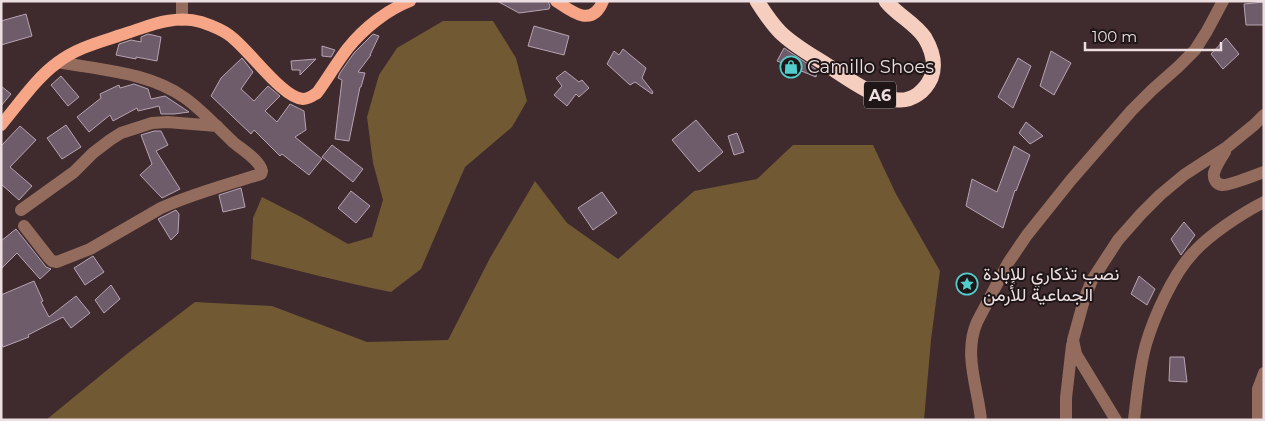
<svg xmlns="http://www.w3.org/2000/svg" width="1265" height="421" viewBox="0 0 1265 421" font-family="Montserrat,Vazirmatn,sans-serif">
<style>
.forest{fill:#715933}
.building{fill:#6e5c6a;stroke:#b7a3b2}
.lines{fill:none;stroke-linecap:round;stroke-linejoin:round}
.minor{stroke:#936c5d;stroke-width:12}
.major{stroke:#f6a686;stroke-width:12}
.highway{stroke:#f5cebf;stroke-width:15}
.labels{text-anchor:middle;dominant-baseline:central;stroke-width:4;stroke-linejoin:round;paint-order:stroke}
.shield{fill:#1f1617;stroke:#afa3a4;stroke-width:1}
.shield-label{font-size:16px;font-weight:bold;fill:#eddfe1}
.poi-label{font-size:18px;fill:#eddfe1;stroke:#1f1617;text-anchor:start}
</style>
<rect width="100%" height="100%" fill="#3f2a2d"/>
<path class="forest" d="M443 21H493L516 58 527 101 512 127 465 167 421 269 391 292C344 283 298 270 251 259L253 218 262 197 301 217 348 244 372 237 383 200 373 163 367 117 379 75 397 48Z
M793 145H873L896 194 940 271 931 340 924 420H46L128 353 195 302 272 306 367 342 448 340 490 258 535 181 567 223 618 259 694 191 757 179Z"/>
<path class="building" d="M497 1H548L550 6 549 9 519 13Z
M1264 2V25H1246L1244 4Z
M26 14 32 36 1 45V21Z
M534 26 569 36 564 55 528 46Z
M148 34 161 37 157 61 136 57V59L116 55 119 44 131 40 141 42V37Z
M373 34 379 36 370 55H371L358 72 365 73 361 87H360L349 141 335 139 342 80 338 78 340 73 354 53Z
M1226 38 1239 54 1223 69 1211 54Z
M322 46 335 50 331 57 322 56Z
M784 48 817 70 816 77 777 61Z
M623 49 646 68 642 78 653 92 652 94 635 82 630 85 607 64 614 51 619 55Z
M1051 51 1071 63 1054 95 1040 86Z
M242 58 253 72 241 89 254 101 268 86 280 96 265 111 277 122 290 104 304 111 306 130 295 137 322 159 309 175 282 154 280 156 254 130 251 134 211 96 221 78Z
M1018 58 1031 66 1013 108 998 97Z
M316 59 300 75V70H292L291 61Z
M565 71 579 82 582 80 589 88 579 97 576 94 567 106 554 95 562 86 556 78Z
M61 76 79 97 68 106 51 85Z
M134 84 148 89 151 99 165 96 189 112 174 114H161L159 106 138 111 137 108 113 121 110 115 89 132 77 117 101 98 100 94 119 85 120 88Z
M1 86 11 94 1 106Z
M696 120 723 152 699 172 672 140Z
M1026 122 1043 136 1030 144 1019 133Z
M66 125 81 147 62 159 47 138Z
M20 126 36 140 10 167 32 186 19 200 1 184V146Z
M154 131H161L168 145 156 151 180 189 162 198 140 175 152 164 141 135Z
M737 133 744 152 734 155 728 136Z
M332 145 363 169 353 182 322 157Z
M1014 146 1030 155 1016 191 1015 190 1003 228 966 206 972 179 997 192Z
M241 188 245 207 223 212 219 195Z
M351 191 370 206 356 223 338 208Z
M602 192 617 213 593 230 578 208Z
M176 210 179 214 178 233 171 240 158 219Z
M1184 222 1195 235 1181 255 1171 239Z
M16 229 43 263 46 267 51 269 40 279 17 253 1 269V241Z
M93 256 104 272 85 285 74 268Z
M1139 276 1155 289 1147 305 1131 294Z
M34 281 43 301 41 302 49 317 76 296 90 313 71 328 63 317 28 335 29 337 3 347 1 343V295Z
M111 285 120 299 104 313 95 300Z
M1170 357H1184L1187 382 1169 381Z"/>
<g class="lines">
<path class="minor" d="M182 20V1
M1225 152C1221 158 1216 166 1214 173 1213 179 1216 184 1222 185 1229 186 1255 175 1264 172
M21 210 74 172 93 153 110 140 121 133 152 123 167 122 217 126
M24 226 49 258 52 261 57 262 90 249 161 208C192 194 225 185 258 175L261 174 262 171C260 160 241 149 233 142 217 127 203 111 185 98 149 72 100 70 58 62
M981 420C978 388 963 354 977 322L1008 263 1027 235 1071 180 1132 110 1152 90 1178 67 1195 50 1207 31 1223 1
M1066 420V398L1072 345
M1116 420 1076 354 1073 340 1084 300 1092 280 1118 240 1141 214 1160 195 1184 175 1227 147 1254 125 1264 115
M1134 420C1137 395 1139 369 1146 344 1154 317 1173 274 1193 253 1209 235 1242 213 1264 202
M1258 420V389L1264 373"/>
<path class="major" d="M556 1C572 12 592 28 603 1
M1 125C18 105 36 78 57 63 77 47 104 41 127 33 140 29 154 23 167 21 178 19 191 19 201 22 210 25 221 29 229 35 248 48 282 98 303 99 309 99 312 96 317 93 328 78 337 62 348 48 364 28 387 10 410 1"/>
<path class="highway" d="M757 1C764 12 771 23 780 32 794 46 813 56 830 67 850 80 874 98 898 100 913 101 925 91 931 78 936 65 932 50 925 38 915 23 897 15 886 1"/>
</g>
<defs>
<g id="shop-ring" transform="scale(1.125)"><circle r="9.5" fill="#1f1617" stroke="#52cdcd" stroke-width="1.5"/><path d="M-5-2.5h2.3a2.7 3.5 0 0 1 5.4 0H5L5.5 6h-11ZM-1.5-2.5h3a1.5 2.3 0 0 0-3 0Z" fill="#52cdcd"/></g>
<g id="sight-ring" transform="scale(1.125)"><circle r="9.5" fill="#1f1617" stroke="#52cdcd" stroke-width="1.5"/><path d="M0-6L1.8-2.2L6-1.7L2.9 1.2L3.7 5.4L0 3.3L-3.7 5.4L-2.9 1.2L-6-1.7L-1.8-2.2Z" fill="#52cdcd"/></g>
</defs>
<g fill-rule="evenodd">
<use href="#shop-ring" x="791" y="67"/>
<use href="#sight-ring" x="967" y="284"/>
</g>
<g class="labels">
<rect class="shield" x="864" y="81.5" width="32" height="27" rx="4"/>
<g class="shield-label">
<text x="880" y="95">A6</text>
</g>
<g class="poi-label">
<text x="807" y="67">Camillo Shoes</text>
<text x="983" y="274">نصب تذكاري للإبادة<tspan x="983" dy="21">الجماعية للأرمن</tspan></text>
</g>
</g>
<rect width="1265" height="421" fill="none" stroke="#eddfe1" stroke-width="5"/>
<path d="M1085 42v8h136v-8" fill="none" stroke="#eddfe1" stroke-width="2.5"/>
<text x="1092" y="42" font-size="15" fill="#eddfe1" stroke="#1f1617" stroke-width="4" paint-order="stroke">100 m</text>
</svg>
